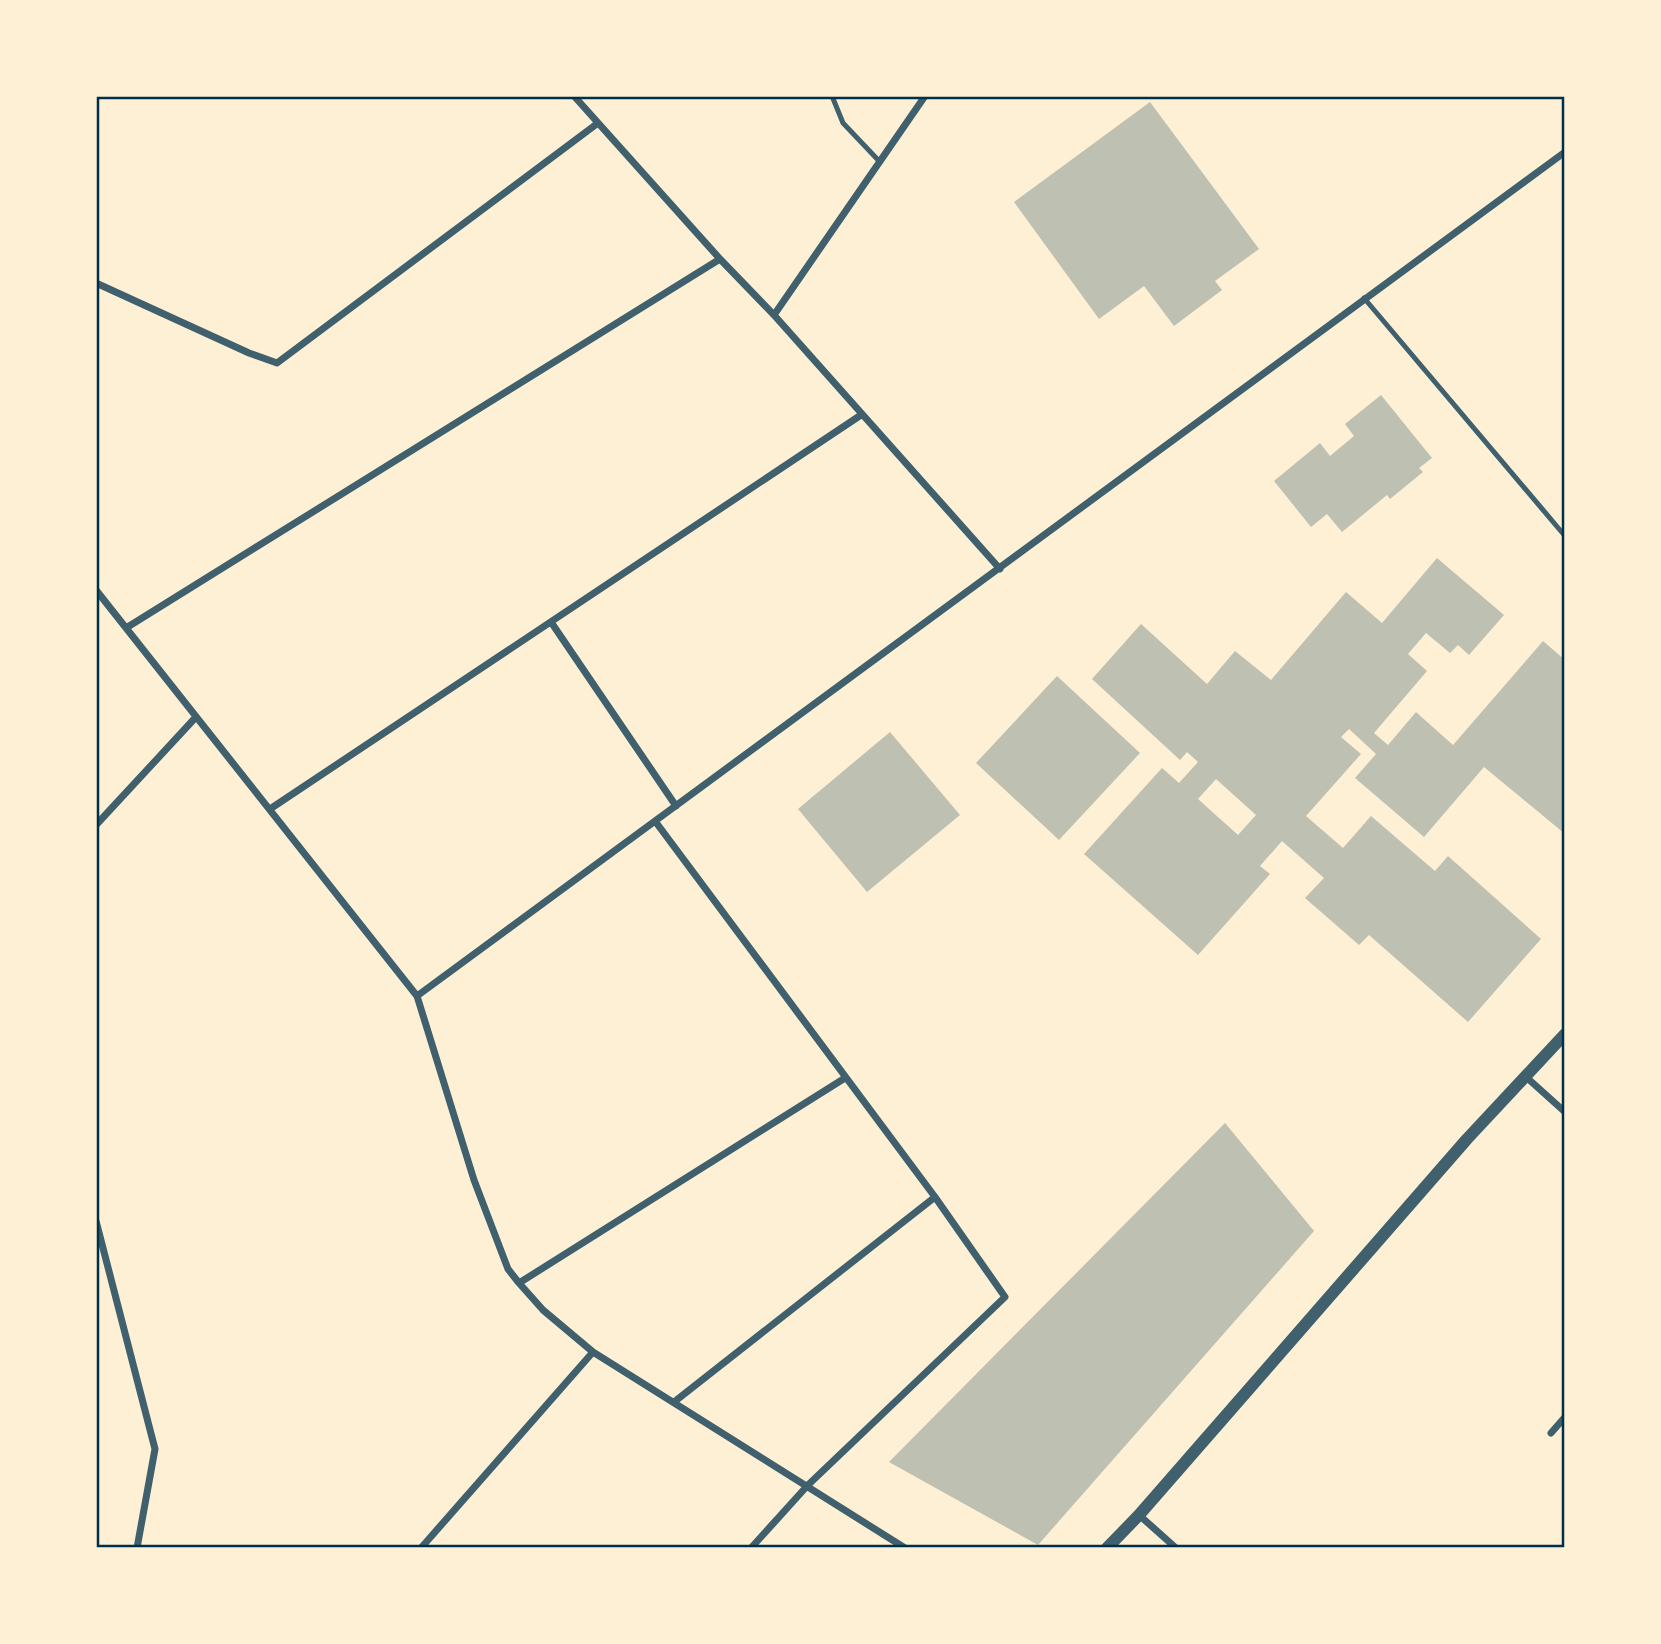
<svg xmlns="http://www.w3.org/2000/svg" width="1661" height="1644" viewBox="0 0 1661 1644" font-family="'Fira Sans',sans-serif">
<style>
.building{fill:#bec0b2;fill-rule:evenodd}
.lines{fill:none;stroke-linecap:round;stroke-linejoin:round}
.service{stroke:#3f606c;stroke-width:5}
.minor{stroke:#3f606c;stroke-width:7}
.tertiary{stroke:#3f606c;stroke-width:12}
.neatline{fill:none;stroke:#003049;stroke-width:2.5}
</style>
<rect width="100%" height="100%" fill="#fdf0d5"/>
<path class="building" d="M1150 102 1259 249 1215 281 1222 290 1174 326 1144 286 1099 319 1014 202Z
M1381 395 1432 458 1419 468 1423 472 1390 499 1387 495 1342 532 1327 514 1311 527 1274 481 1320 443 1330 456 1354 436 1345 424Z
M1437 558 1504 615 1469 655 1458 645 1450 653 1426 633 1408 654 1427 671 1374 733 1388 745 1416 712 1453 745 1543 641 1565 660V834L1484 767 1424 837 1355 778 1376 754 1349 729 1341 737 1361 754 1306 816 1343 848 1371 816 1435 871 1448 856 1541 939 1468 1022 1369 935 1359 945 1305 898 1324 878 1282 841 1260 866 1270 874 1198 955 1084 854 1162 768 1179 783 1198 762 1187 752 1180 760 1092 679 1141 624 1207 684 1235 651 1271 680 1346 592 1382 623ZM1216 779 1256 815 1238 835 1198 799Z
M1057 676 1140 753 1059 840 976 763Z
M890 732 960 815 867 892 798 809Z
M1225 1123 1314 1231 1038 1545 889 1462Z"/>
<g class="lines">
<path class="service" d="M832 96 843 123 880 162
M1364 298 1565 536"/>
<path class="minor" d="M574 96 720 259 774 315 1000 569
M96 283 249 353 277 363 598 123
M774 315 925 96
M96 590 417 996 474 1180 508 1269 519 1283 543 1310 593 1352 905 1548
M551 622 676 806
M126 628 720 259
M270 809 861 415
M655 821 935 1197 1005 1297 808 1485 751 1548
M96 825 196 717
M417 996 1565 152
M1525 1076 1565 1112
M96 1221 155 1449 137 1548
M519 1283 845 1078
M674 1402 935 1197
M1551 1433 1565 1417
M1139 1515 1176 1548
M421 1548 593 1352"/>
<path class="tertiary" d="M1107 1548 1139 1515 1467 1139 1565 1034"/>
</g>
<rect width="1661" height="1644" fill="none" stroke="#fdf0d5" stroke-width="196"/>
<rect x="98" y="98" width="1465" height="1448" class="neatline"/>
</svg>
